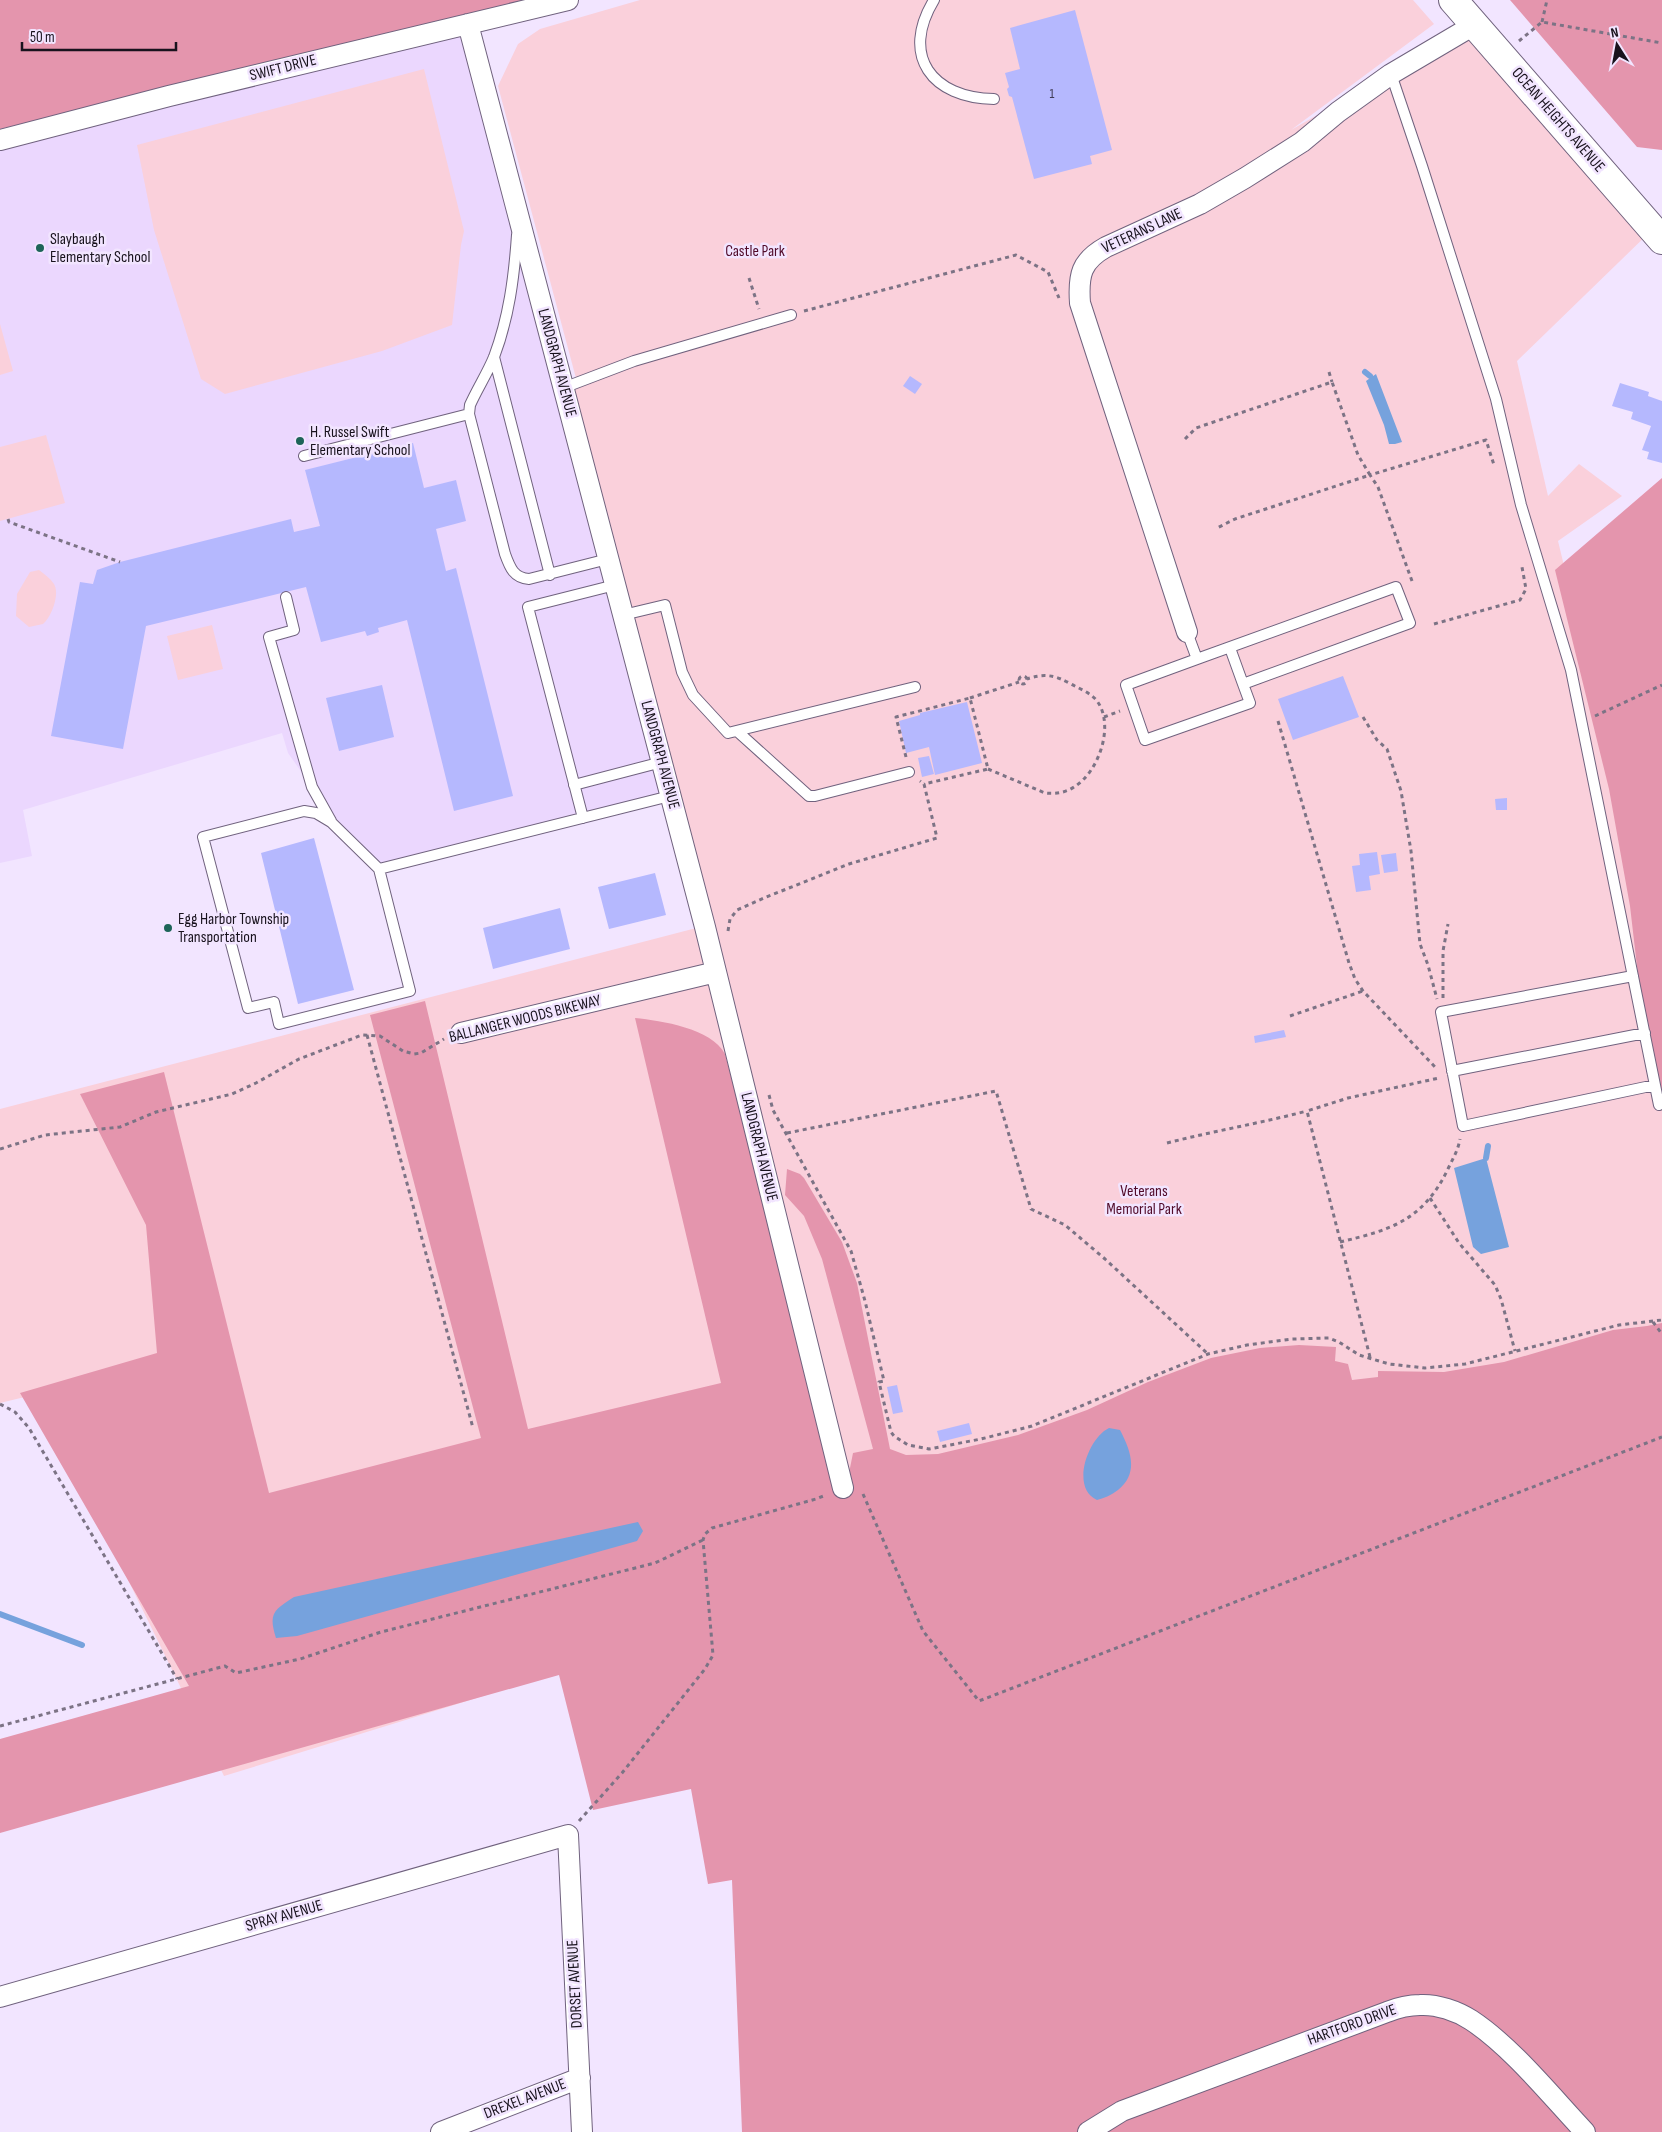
<svg xmlns="http://www.w3.org/2000/svg" width="1662" height="2132" viewBox="0 0 1662 2132" font-family="'Sofia Sans Condensed',sans-serif">
<style>
.built{fill:#ebd7fe}
.green{fill:#fad0db}
.forest{fill:#e495ad}
.water{fill:#76a2dd}
.lines{fill:none;stroke-linecap:round;stroke-linejoin:round}
.stream{stroke:#76a2dd;stroke-width:6}
.building{fill:#b5b8fe}
.lane-casing{stroke:#70627e;stroke-width:12}
.street-casing{stroke:#70627e;stroke-width:22}
.secondary-casing{stroke:#70627e;stroke-width:30}
.path{stroke:#7c7385;stroke-width:3;stroke-dasharray:4 4;stroke-linecap:butt}
.lane{stroke:#fff;stroke-width:10}
.street{stroke:#fff;stroke-width:20}
.secondary{stroke:#fff;stroke-width:28}
.poi-dot{fill:#1d6458;stroke:#f2e5ff;stroke-width:2}
.labels{text-anchor:middle;dominant-baseline:central;stroke-width:5;stroke-linejoin:round;paint-order:stroke}
.number-label{font-size:14px;fill:#3f3c55}
.street-label{font-size:16px;fill:#18121d;stroke:#f2e5ff}
.poi-label{font-size:16px;fill:#18121d;stroke:#f2e5ff;text-anchor:start}
.park-label{font-size:16px;fill:#510b2a;stroke:#f2e5ff}
</style>
<rect width="100%" height="100%" fill="#f2e5ff"/>
<path class="built" d="M468 24 670 796 379 869 331 822 312 787 288 753 282 733 23 810 32 856 0 863V140Z"/>
<path class="green" d="M640 0H1413L1434 24 1291 130 1474 25 1653 229 1517 361 1548 496 1579 464 1622 496 1558 541 1662 968V1610L691 1632 224 1776 37 1394 0 1403V1109L704 926 563 388 577 382 498 86 518 44 540 29Z
M424 69 464 231 461 245 452 325 382 351 225 394 201 379 154 230 137 145Z
M0 324 13 371 0 375Z
M46 435 65 503 0 521V447Z
M39 570C44 574 50 578 54 584 60 594 52 616 43 624L29 627 16 616 17 594 30 572Z
M212 625 223 669 178 680 167 636Z"/>
<path class="forest" d="M0 0H541L0 129Z
M1510 0H1662V150L1637 147Z
M1662 478V1095L1638 975 1630 906 1609 789 1555 570Z
M425 1001 528 1429 721 1383 635 1018C662 1021 711 1028 725 1054L836 1475 847 1483 853 1453 873 1449 822 1259 804 1216 785 1195 787 1169 800 1174 804 1178 842 1242 857 1283 890 1449 906 1455 938 1454 1018 1435 1087 1410 1148 1382 1211 1358 1260 1348 1299 1345 1336 1347 1335 1361 1348 1364 1352 1380 1378 1377V1371L1444 1372 1504 1362 1613 1330 1647 1326 1662 1323V2132H742L732 1880 708 1884 691 1789 593 1810 559 1675 0 1833V1739L189 1686 20 1393 157 1353 146 1225 80 1094 164 1072 269 1493 481 1438 370 1015Z"/>
<path class="water" d="M1376 374 1402 442 1395 444H1389L1384 425 1366 381Z
M1486 1158 1509 1247 1481 1254 1473 1247 1454 1168Z
M1109 1428 1120 1430C1131 1451 1139 1473 1118 1490 1111 1495 1105 1498 1097 1500 1070 1488 1088 1438 1109 1428Z
M638 1522 643 1531 637 1541 297 1636 276 1638C268 1613 274 1610 294 1597Z"/>
<g class="lines">
<path class="stream" d="M1365 372 1370 376
M1486 1158 1488 1146
M0 1614 82 1645"/>
</g>
<path class="building" d="M1075 10 1112 150 1090 156 1092 164 1034 179 1012 97 1009 96 1007 89 1009 87 1005 73 1020 69 1010 28Z
M910 376 922 384 915 394 903 386Z
M1620 383 1649 392 1648 396 1662 401V463L1647 459 1649 452 1642 450 1651 426 1631 419 1633 412 1612 406Z
M413 443 424 488 456 480 466 521 436 529 446 571 456 568 513 796 454 811 407 620 378 628 379 632 367 636 365 631 321 642 306 587 146 626 123 749 51 736 80 582 93 584 97 570 120 562 291 519 294 532 320 526 305 470Z
M1343 676 1359 717 1293 740 1278 699Z
M382 685 394 737 339 751 326 698Z
M967 702 982 763 935 775 929 747 906 753 899 721 920 715V713Z
M929 756 934 774 922 777 918 758Z
M1507 798V810H1496L1495 799Z
M314 838 354 990 298 1004 261 853Z
M1377 852 1380 874 1369 876 1371 890 1356 892 1352 866 1360 865 1359 854Z
M1396 853 1398 871 1384 873 1381 855Z
M655 873 666 915 609 929 598 887Z
M560 908 570 949 493 969 483 928Z
M1284 1030 1286 1037 1255 1043 1254 1036Z
M897 1385 903 1412 893 1414 887 1387Z
M969 1423 972 1434 940 1442 937 1431Z"/>
<g class="lines">
<g class="lane-casing">
<path id="lane" d="M934 0C900 56 932 98 994 99
M1391 74 1422 166 1496 399 1521 505 1571 670 1659 1105
M517 235C514 278 509 317 494 357 487 374 477 389 470 405L469 414 505 554C510 568 514 578 529 579L608 559
M494 357 550 575
M563 388 634 361 791 315
M304 456 469 414
M286 597 294 630 269 637 312 787 331 821
M623 615 665 605 682 672 693 695 728 733 915 687
M1187 632 1197 659 1126 685 1145 740 1250 703 1243 684 1410 623 1396 587 1197 659
M1230 648 1243 684
M737 731 809 796H815L909 772
M574 785 662 762
M304 811 316 813 331 822 379 869 410 991 279 1024 274 1002 248 1008 203 837Z
M583 818 528 607 615 585
M379 869 670 796
M1633 976 1441 1012 1463 1126 1655 1085
M1452 1071 1645 1033"/>
</g>
<g class="street-casing">
<path id="street" d="M468 24 705 927 843 1488
M0 140 169 96 568 0
M1187 632 1080 303C1078 275 1081 261 1106 247L1200 204 1245 178 1302 142 1338 112 1391 74 1474 25
M461 1033 716 972
M0 1997 568 1835 582 2132
M441 2132 580 2078
M1088 2132 1122 2111 1387 2012C1397 2008 1409 2005 1420 2005 1437 2004 1457 2011 1471 2020 1512 2047 1551 2096 1585 2132"/>
</g>
<g class="secondary-casing">
<path id="secondary" d="M1453 0 1662 240"/>
</g>
<path class="path" d="M1542 22 1547 0
M1519 41 1542 22 1662 43
M749 278 759 309
M804 311 1016 255 1048 272 1059 298
M1329 372 1332 382
M1185 439 1196 428 1332 382 1358 455 1370 475 1235 519 1217 528
M8 519 9 522 120 562
M1412 581 1378 487 1370 475 1486 440 1494 465
M1434 624 1520 600 1526 589 1522 567
M1019 680a4 4 0 1 1 8 0a4 4 0 1 1-8 0Z
M970 698 1019 682
M1595 716 1662 685
M1104 717 1120 711
M1363 717 1377 740 1387 749 1401 791 1411 851 1420 944 1428 965 1437 999
M1278 721 1349 963 1355 979 1363 991 1436 1068
M906 757 896 717 970 698 988 769 924 784
M988 769 1045 793C1055 794 1065 793 1074 787 1099 772 1115 725 1097 701 1091 693 1080 689 1071 684 1055 675 1044 673 1027 679
M728 931 730 919 737 910 764 898 849 864 937 838 924 784 920 781
M1443 998V951L1448 924
M1290 1016 1363 991
M367 1035 473 1428
M769 1095 773 1110 851 1251 865 1301 884 1381 879 1382 891 1432 894 1436 908 1445 929 1449 981 1439 1032 1426 1208 1354 1247 1345 1292 1339 1329 1338 1339 1342 1359 1355 1389 1364 1425 1368 1465 1364 1619 1325 1662 1320
M787 1133 996 1091 1031 1209 1065 1225 1105 1259 1208 1354
M1167 1143C1214 1131 1261 1123 1307 1111
M0 1149 45 1135 120 1127 156 1112 232 1094 256 1083 299 1059 362 1035 380 1036 403 1051 414 1054 421 1053 444 1039
M1430 1198 1459 1243 1495 1285 1501 1299 1515 1351
M1340 1242C1390 1230 1422 1221 1447 1171 1452 1160 1458 1151 1460 1139
M1653 1322 1662 1334
M1370 1357 1307 1111 1348 1098 1439 1078
M0 1404 15 1412 29 1428 177 1679
M863 1494 923 1631 979 1701 1662 1437
M0 1726 225 1666 236 1673 300 1659 381 1632 655 1563 703 1540
M579 1821 622 1773 705 1669 713 1655 703 1540 705 1534 712 1528 816 1499 826 1495"/>
<use href="#lane" class="lane"/>
<use href="#street" class="street"/>
<use href="#secondary" class="secondary"/>
</g>
<g class="poi-dot">
<circle cx="40" cy="248" r="5"/>
<circle cx="300" cy="441" r="5"/>
<circle cx="168" cy="928" r="5"/>
</g>
<g class="labels">
<g class="number-label">
<text x="1052" y="93">1</text>
</g>
<g class="street-label">
<text transform="translate(283 68) rotate(-14)">SWIFT DRIVE</text>
<text transform="translate(1558 120) rotate(49)">OCEAN HEIGHTS AVENUE</text>
<text transform="translate(1142 231) rotate(-25)">VETERANS LANE</text>
<text transform="translate(557 363) rotate(75)">LANDGRAPH AVENUE</text>
<text transform="translate(660 755) rotate(75)">LANDGRAPH AVENUE</text>
<text transform="translate(525 1019) rotate(-14)">BALLANGER WOODS BIKEWAY</text>
<text transform="translate(759 1147) rotate(76)">LANDGRAPH AVENUE</text>
<text transform="translate(284 1916) rotate(-16)">SPRAY AVENUE</text>
<text transform="translate(575 1984) rotate(-93)">DORSET AVENUE</text>
<text transform="translate(1352 2025) rotate(-20)">HARTFORD DRIVE</text>
<text transform="translate(525 2099) rotate(-21)">DREXEL AVENUE</text>
</g>
<g class="poi-label">
<text x="50" y="239">Slaybaugh<tspan x="50" dy="18">Elementary School</tspan></text>
<text x="310" y="432">H. Russel Swift<tspan x="310" dy="18">Elementary School</tspan></text>
<text x="178" y="919">Egg Harbor Township<tspan x="178" dy="18">Transportation</tspan></text>
</g>
<g class="park-label">
<text x="755" y="251">Castle Park</text>
<text x="1144" y="1191">Veterans<tspan x="1144" dy="18">Memorial Park</tspan></text>
</g>
</g>
<g transform="translate(1617 45) rotate(349)" stroke="#f2e5ff" stroke-width="4" paint-order="stroke">
<path d="M0-4L9 19L0 12L-9 19Z" fill="#18121d"/>
<text y="-8" font-size="14" font-weight="bold" text-anchor="middle" fill="#18121d">N</text>
</g>
<path d="M22 42v8h154v-8" fill="none" stroke="#18121d" stroke-width="2.5"/>
<text x="30" y="42" font-size="15" fill="#18121d" stroke="#f2e5ff" stroke-width="4" paint-order="stroke">50 m</text>
</svg>
